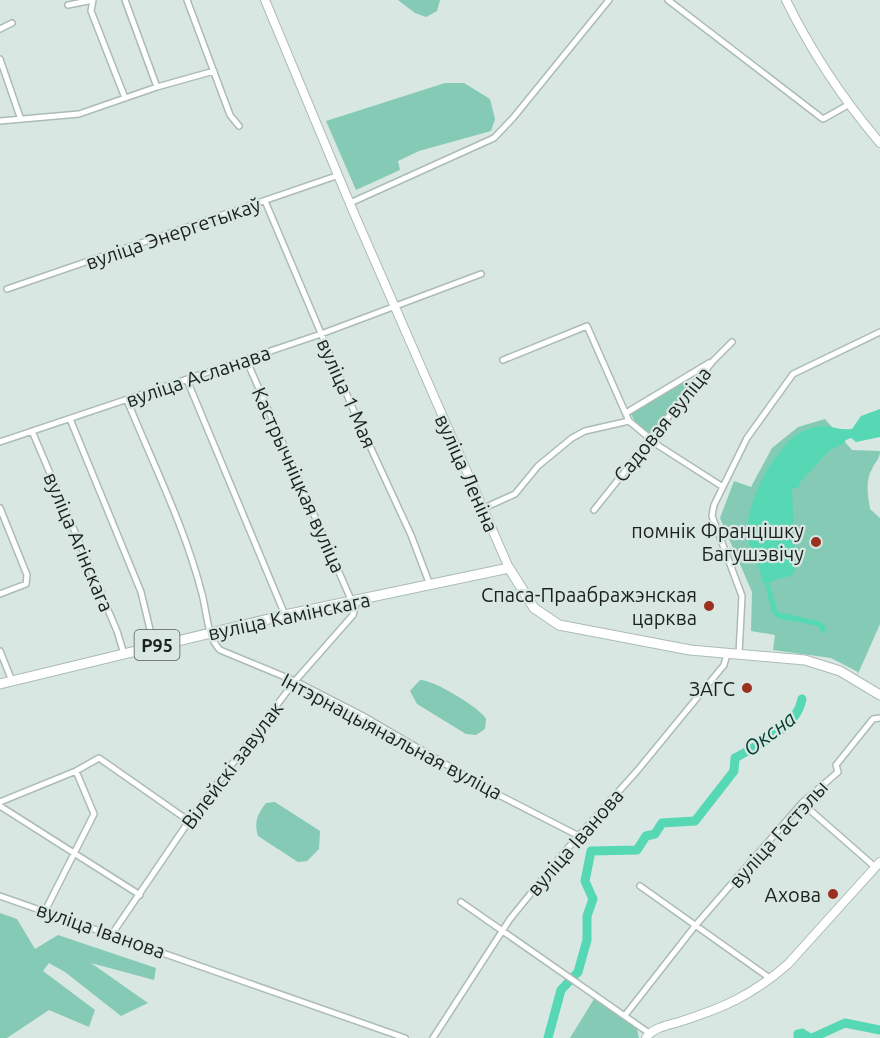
<svg xmlns="http://www.w3.org/2000/svg" width="880" height="1038" viewBox="0 0 880 1038" font-family="Ubuntu,sans-serif">
<style>
.green{fill:#85cab4}
.water{fill:#56d8b5}
.lines{fill:none;stroke-linecap:round;stroke-linejoin:round}
.river{stroke:#56d8b5;stroke-width:9}
.street-casing{stroke:#acbbb6;stroke-width:8}
.secondary-casing{stroke:#acbbb6;stroke-width:10}
.primary-casing{stroke:#acbbb6;stroke-width:11}
.street{stroke:#fff;stroke-width:5}
.secondary{stroke:#fff;stroke-width:8}
.primary{stroke:#fff;stroke-width:9}
.poi-dot{fill:#9a301f;stroke:#d8e7e2;stroke-width:2}
.labels{text-anchor:middle;dominant-baseline:central;stroke-width:4.5;stroke-linejoin:round;paint-order:stroke}
.shield{fill:#d8e7e2;stroke:#545c5a;stroke-width:1.5}
.shield-label{font-size:18px;font-weight:bold;fill:#1c211f}
.street-label{font-size:20px;fill:#1c211f;stroke:#d8e7e2}
.poi-label{font-size:20px;fill:#1c211f;stroke:#d8e7e2;text-anchor:end}
.water-label{font-size:21px;font-style:italic;fill:#003c2e;stroke:#d8e7e2}
</style>
<rect width="100%" height="100%" fill="#d8e7e2"/>
<path class="green" d="M398 0H440L437 11 426 17 415 13Z
M445 83H464L490 99 495 119 491 131 419 151 398 161 400 170 356 190 326 121Z
M686 380 691 384 650 435 635 422 631 414Z
M825 419 852 450 880 451C880 459 875 462 872 469 865 481 868 496 870 509L880 518V624L857 676 858 672 831 658 773 650 775 635 751 631 752 592 720 518 734 481 751 487 772 448 798 427Z
M420 680C432 679 481 708 486 719L485 729 476 735 466 734 417 704 410 691Z
M275 802 320 831 319 849 307 861 298 862 258 836C254 822 257 815 266 803Z
M0 913 17 919 35 949 58 935 156 968 154 980 91 963 148 1003 121 1016 65 972 49 963 43 971 95 1010 89 1027 49 1010 7 1038H0Z
M594 999 637 1029 639 1038H570Z"/>
<path class="water" d="M880 409V437L856 442 851 438 846 440 844 443 829 451 800 482 799 487 792 489 795 555 792 559 795 569 793 575 769 582 778 612 819 621 825 626 826 634C819 632 822 627 813 625 771 615 775 629 765 582L762 583C763 567 748 551 747 534 746 501 779 433 815 427 828 424 839 431 852 429L861 416Z"/>
<g class="lines">
<path class="river" d="M548 1038 561 990 578 972 587 940V916L593 899 585 881 591 851 637 850 646 836 655 834 662 823 695 821 734 771 735 758C759 744 797 728 802 699
M798 1038V1034L802 1033 810 1038
M812 1038 845 1023 880 1030"/>
<g class="street-casing">
<path id="street" d="M93 0 91 11 125 98
M125 0 157 87
M187 0 230 115 239 126
M668 0 823 119 848 105
M68 5 93 0
M0 29 12 23
M0 59 20 117
M0 121 79 114 157 87 214 71
M265 201 356 416 411 535 430 585
M350 203 494 138 513 118 609 0
M7 289 339 175
M246 359 352 602
M503 360 587 326 629 421 659 446 723 487
M187 380 285 615
M127 400C153 464 185 527 202 594 207 612 207 637 220 650L295 681 363 716 495 793 579 836
M626 413 709 363
M70 419 141 592 154 646
M32 431 117 631 124 654
M0 442 321 334 481 274
M0 508 27 575 26 584 0 594
M484 508 515 494 538 466 572 438 585 431 629 421
M594 510 713 361 732 342
M0 651 12 681
M739 654 742 596 712 516 714 505 747 438 793 374 880 332
M0 802 76 771 99 758 189 821
M802 803 875 867
M0 806 140 895
M640 886 771 979
M0 896 405 1038
M461 902 649 1033
M45 911 94 814 76 771
M112 934 189 821 295 681 353 615 357 601
M626 1014 695 926 802 803 838 772 836 765 873 719 880 718
M433 1038 510 919 567 849 637 771 724 665 727 654"/>
</g>
<g class="secondary-casing">
<path id="secondary" d="M265 0 353 211 509 568
M786 0C812 53 842 98 880 143
M646 1038C652 1028 668 1025 679 1022 723 1008 753 995 788 964L880 862"/>
</g>
<g class="primary-casing">
<path id="primary" d="M0 684 285 615 509 568 534 608 559 625 690 650 805 660 840 671 880 695"/>
</g>
<use href="#street" class="street"/>
<use href="#secondary" class="secondary"/>
<use href="#primary" class="primary"/>
</g>
<g class="poi-dot">
<circle cx="816" cy="542" r="6"/>
<circle cx="709" cy="606" r="6"/>
<circle cx="747" cy="688" r="6"/>
<circle cx="833" cy="894" r="6"/>
</g>
<g class="labels">
<rect class="shield" x="134.5" y="630" width="45" height="30" rx="4.5"/>
<g class="shield-label">
<text x="157" y="645">Р95</text>
</g>
<g class="street-label">
<text transform="translate(173 233) rotate(-19)">вуліца Энергетыкаў</text>
<text transform="translate(198 376) rotate(-19)">вуліца Асланава</text>
<text transform="translate(347 393) rotate(66)">вуліца 1 Мая</text>
<text transform="translate(662 424) rotate(-51)">Садовая вуліца</text>
<text transform="translate(467 473) rotate(66)">вуліца Леніна</text>
<text transform="translate(299 480) rotate(66)">Кастрычніцкая вуліца</text>
<text transform="translate(79 542) rotate(67)">вуліца Агінскага</text>
<text transform="translate(289 616) rotate(-12)">вуліца Камінскага</text>
<text transform="translate(392 736) rotate(28)">Інтэрнацыянальная вуліца</text>
<text transform="translate(232 765) rotate(-53)">Вілейскі завулак</text>
<text transform="translate(778 834) rotate(-48)">вуліца Гастэлы</text>
<text transform="translate(575 842) rotate(-49)">вуліца Іванова</text>
<text transform="translate(101 930) rotate(19)">вуліца Іванова</text>
</g>
<g class="poi-label">
<text x="804" y="530">помнік Францішку<tspan x="804" dy="23">Багушэвічу</tspan></text>
<text x="697" y="594">Спаса-Праабражэнская<tspan x="697" dy="23">царква</tspan></text>
<text x="735" y="688">ЗАГС</text>
<text x="821" y="894">Ахова</text>
</g>
<g class="water-label">
<text transform="translate(769 733) rotate(-37)">Оксна</text>
</g>
</g>
</svg>
